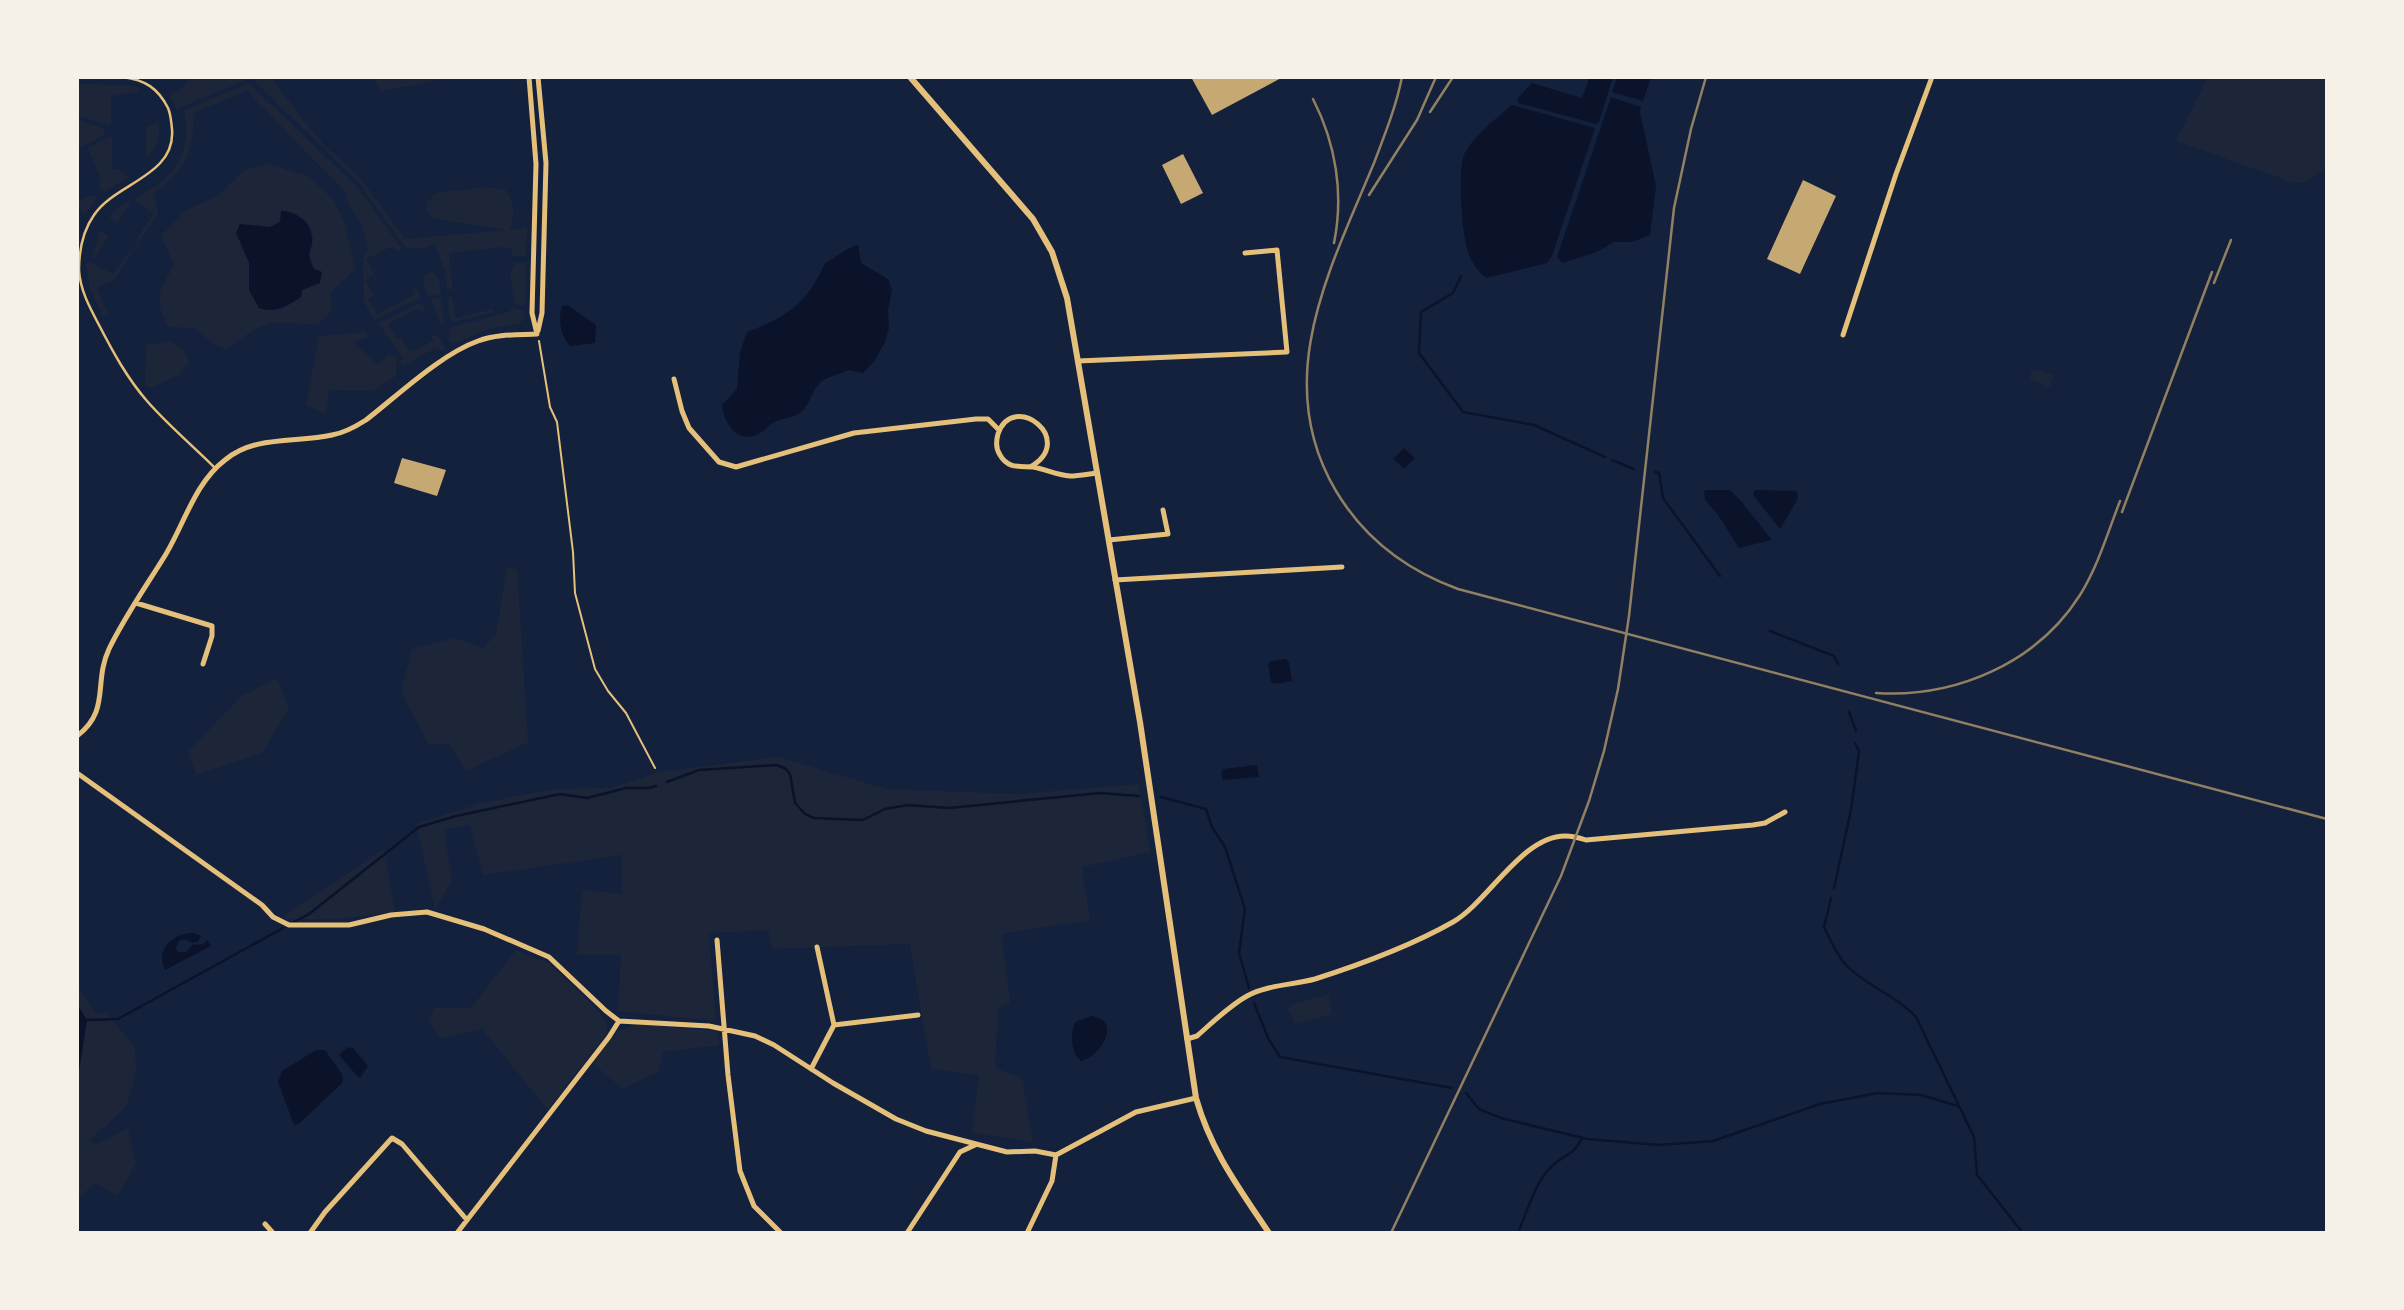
<svg xmlns="http://www.w3.org/2000/svg" width="2404" height="1310" viewBox="0 0 2404 1310" font-family="Raleway,sans-serif">
<style>
.green{fill:#1d2539;fill-rule:evenodd}
.water{fill:#0b132b}
.lines{fill:none;stroke-linecap:round;stroke-linejoin:round}
.stream{stroke:#0b132b;stroke-width:2.5}
.building{fill:#c6a872}
.path{stroke:#e5c07b;stroke-width:2}
.service{stroke:#e5c07b;stroke-width:2.5}
.minor{stroke:#e5c07b;stroke-width:5}
.tertiary{stroke:#e5c07b;stroke-width:6}
.rail{stroke:#918062;stroke-width:2.5}
</style>
<rect width="100%" height="100%" fill="#14213d"/>
<path class="green" d="M191 77H270L323 144 362 180 405 239 504 230 431 218 427 210V203L435 193 487 187 506 190C513 202 517 216 509 229L527 228 526 256H513L509 260 513 249 503 247 449 253 453 289H447L445 271 435 244 421 249 405 247 358 182 252 78 176 109 170 95 174 91 178 93Z
M372 77H454L381 91Z
M2208 77H2327V167L2306 182 2294 183 2176 141Z
M249 83 357 187 402 249 396 251 393 246 366 259 375 275 365 280 374 295 368 299 377 314 414 295 412 289 418 290 420 298 374 320 364 301 363 257 368 250 362 225 348 203 345 192 247 91 194 113C192 157 188 165 154 193L158 213 114 280 97 288 108 314 103 317 90 288 86 264 90 262 113 274 130 250 132 251 138 242 136 240 154 213 135 200C141 193 150 190 158 185 183 167 190 139 184 110Z
M77 84 125 85 138 87V92L111 96V125C99 125 89 115 77 118Z
M80 120 104 129V135L77 150V121Z
M158 121C162 135 157 149 146 158V128Z
M108 137H112V169L120 170 128 177 104 192 100 188 99 175 88 148Z
M269 164 308 176 334 200 345 224 355 269 331 292V311L318 324 273 323 255 329 226 349 214 344 194 328 168 327C154 299 159 291 174 265L161 236 186 210 218 196 246 169ZM280 222 313 238 308 257 314 269 322 272 315 285 302 290 301 297 281 309 249 290V262L241 246 258 225 270 228Z
M92 195 98 198 86 213C81 212 77 206 77 201Z
M132 199 118 223 109 217 120 206Z
M100 230 109 236 94 259 92 258Z
M515 263H526L525 306 514 304 510 272Z
M432 272 439 279 441 294 429 297 423 283 424 276Z
M452 296 456 318 493 309 494 312 452 322 450 320 448 298Z
M441 298 444 324 443 325H441L431 300Z
M420 303 425 308 422 313 419 308 388 324 397 339 401 337 410 352 433 341 431 335 439 337 445 349 442 351 438 347 402 366 399 361 403 359C396 346 385 336 379 323Z
M512 308 525 311 523 320 519 324 488 329 454 344 449 340V330L453 327 509 312Z
M365 332 369 337 353 342 378 365 387 355 397 356 396 376 373 391 329 390 326 414 306 405 319 336Z
M170 341 182 348 189 362 179 375 151 388 145 386 146 345Z
M2036 369 2054 375 2050 387 2030 380 2031 372Z
M507 567 517 570 528 742 466 771 449 744 429 745 401 692 412 649 456 638 483 648 496 634Z
M277 678 289 709 262 753 196 775 188 752 240 697Z
M778 757 887 789 1019 794 1139 784 1150 852 1082 867 1090 920 1002 934 1010 1003 998 1007 995 1068 1022 1078 1033 1142 972 1133 979 1075 931 1069 910 944 772 949 768 930 709 933 716 1021 618 1011 621 955H577L582 890 622 894V855L483 875 470 825 444 830 452 881 435 909 416 824 481 803 554 789 610 788 661 772Z
M384 849 395 912 342 919H285L286 914Z
M516 950 549 963 591 1003 606 1021 607 1033 548 1110 482 1029 441 1038 429 1022 434 1008H471Z
M77 985 97 1015 106 1012 135 1047 136 1071 127 1106 91 1139 96 1145 128 1128 136 1163 118 1196 94 1183 77 1201V1083L87 1020 77 1004Z
M1329 994 1332 1014 1295 1024 1288 1009 1291 1005Z
M636 1024 716 1031 720 1045 663 1052 658 1072 623 1089 591 1062 619 1031Z"/>
<path class="water" d="M1590 77H1613L1599 122 1596 124 1518 103V98L1532 83 1582 98Z
M1617 77H1651L1643 101 1612 92Z
M1611 97 1641 107 1640 112 1656 186 1650 235 1632 242H1614L1597 252 1562 263 1557 257Z
M1512 105 1595 128 1552 256 1547 263 1486 278C1479 273 1471 261 1468 252 1462 234 1457 172 1464 155 1471 138 1498 117 1512 105Z
M281 211C295 211 311 221 312 237 314 252 304 248 314 269L322 272 320 283 302 290 301 297C287 306 275 314 259 308L249 290V262L236 233 240 224 270 227 280 222Z
M858 245 861 263 888 279 892 290 888 310 889 328 885 342 875 360 863 373 848 370C839 375 826 376 819 384 811 392 810 405 801 412 793 418 783 418 775 422 768 425 764 432 757 435 736 443 724 423 722 405L737 389 740 352 747 332C788 317 807 303 825 263 837 257 845 248 858 245Z
M567 305 596 325 595 343 570 346C560 334 558 321 562 306Z
M1404 448 1415 458 1404 469 1393 459Z
M1704 490H1730L1741 501 1772 540 1739 548 1718 515 1705 500Z
M1755 490 1796 491 1798 495 1797 500 1780 529 1753 495Z
M1286 659 1289 662 1292 681 1274 684 1271 682 1268 664 1272 661Z
M1257 765 1259 777 1223 780 1221 774 1223 769Z
M194 933 201 936 198 942 192 943 184 939 179 941 175 949 179 952H186L192 945 203 944 207 940 211 946 165 970C155 949 173 933 194 933Z
M77 1004 87 1020 77 1083Z
M1091 1016C1123 1020 1101 1056 1081 1061 1071 1054 1070 1034 1075 1022Z
M348 1047 353 1048 368 1066 361 1077H358L339 1055Z
M316 1050H325L342 1074 343 1082 300 1123 294 1125 278 1082 282 1071Z"/>
<g class="lines">
<path class="stream" d="M1461 276 1453 293 1421 312 1419 353 1463 412 1534 425 1605 457
M1612 460 1634 469
M1655 472 1659 473 1663 498 1720 576
M1770 631 1834 656 1838 664
M1849 712 1856 731
M667 782 699 770 777 765 786 769 790 774 795 803 805 814 814 818 863 820 885 809 908 805 949 808 1100 793 1139 796
M1161 797 1206 809 1212 827 1225 847 1245 909 1239 953 1249 988
M1834 888 1851 810 1859 751 1855 743
M1831 898 1824 927C1830 940 1836 954 1846 965 1866 986 1896 995 1916 1017L1974 1137 1977 1175 2023 1233
M292 923 309 914 419 827 456 816 560 794 587 798 626 788H649L656 786
M1254 1003 1269 1040 1280 1057 1452 1088
M87 1020 118 1019 283 928
M1466 1093 1479 1109 1501 1118 1587 1139 1659 1145 1713 1141 1820 1104 1878 1093 1921 1095 1958 1106
M1518 1233C1527 1212 1534 1185 1550 1168 1562 1155 1574 1156 1582 1138"/>
</g>
<path class="building" d="M1191 77H1283L1212 115Z
M1183 154 1203 193 1181 204 1162 165Z
M1803 180 1836 196 1800 274 1767 259Z
M402 458 446 470 437 496 394 483Z"/>
<g class="lines">
<path class="path" d="M539 341 550 407 557 422 573 552 575 593 595 669 608 691 626 713 655 768"/>
<path class="service" d="M81 77H112
M123 77C145 80 158 88 168 108 171 115 171 121 172 129 176 176 115 183 94 215 82 232 79 250 79 270 80 290 90 308 99 325 113 352 127 378 147 401 168 425 193 446 215 468"/>
<path class="minor" d="M529 77 536 164 532 313 537 334
M538 331 542 313 546 163 538 77
M1843 335 1896 174 1932 77
M1078 361 1287 352 1277 250 1245 253
M674 379 682 411 689 428 719 462 736 467 854 433 976 419H988L999 430
M1030 467C1078 440 1013 390 998 434 996 441 996 449 1000 455 1008 469 1019 466 1033 467 1045 469 1057 475 1070 476 1079 476 1088 474 1097 473
M1109 540 1168 534 1163 510
M1115 580 1342 567
M136 603 212 626V636L203 664
M77 736C111 710 93 683 109 649 125 616 147 585 166 554 185 522 195 483 225 460 255 435 296 443 332 435 344 433 355 427 366 420 397 396 441 354 478 341 497 334 517 335 537 334
M77 773 262 905 273 917 289 925H349L391 915 427 912 484 929 549 957 606 1011 619 1021 709 1026 755 1036 774 1045 833 1083 896 1119 926 1131 1007 1152 1035 1151 1056 1155 1136 1112 1196 1098
M717 940 728 1075 740 1171 754 1206 781 1233
M834 1025 918 1015
M1187 1039 1197 1036C1213 1022 1229 1006 1247 996 1267 985 1293 985 1315 979 1362 964 1409 947 1453 922 1488 902 1522 836 1565 836 1572 836 1580 838 1586 840L1753 825 1765 823 1785 812
M811 1069 834 1025 817 947
M265 1224 273 1233
M310 1233 325 1212 392 1138 402 1144 467 1220
M457 1233 609 1037 619 1021
M907 1233 960 1152 975 1145
M1027 1233 1052 1181 1056 1155"/>
<path class="tertiary" d="M910 77 1033 219 1052 252 1067 298 1140 722 1196 1098C1211 1151 1239 1188 1269 1233"/>
<path class="rail" d="M1402 77C1396 107 1385 134 1374 163 1330 269 1270 380 1336 491 1364 538 1406 570 1458 589L2327 819
M1313 99C1336 144 1344 194 1334 243
M1430 112 1453 77
M1369 195 1417 120 1436 77
M2214 283 2231 240
M2122 512 2212 272
M1876 693C1956 698 2037 663 2080 595 2098 566 2108 532 2120 501
M1391 1233 1561 876 1589 801 1604 751 1618 689 1629 616 1674 208 1691 129 1706 77"/>
</g>
<rect width="2404" height="1310" fill="none" stroke="#f6f1e7" stroke-width="158"/>
</svg>
